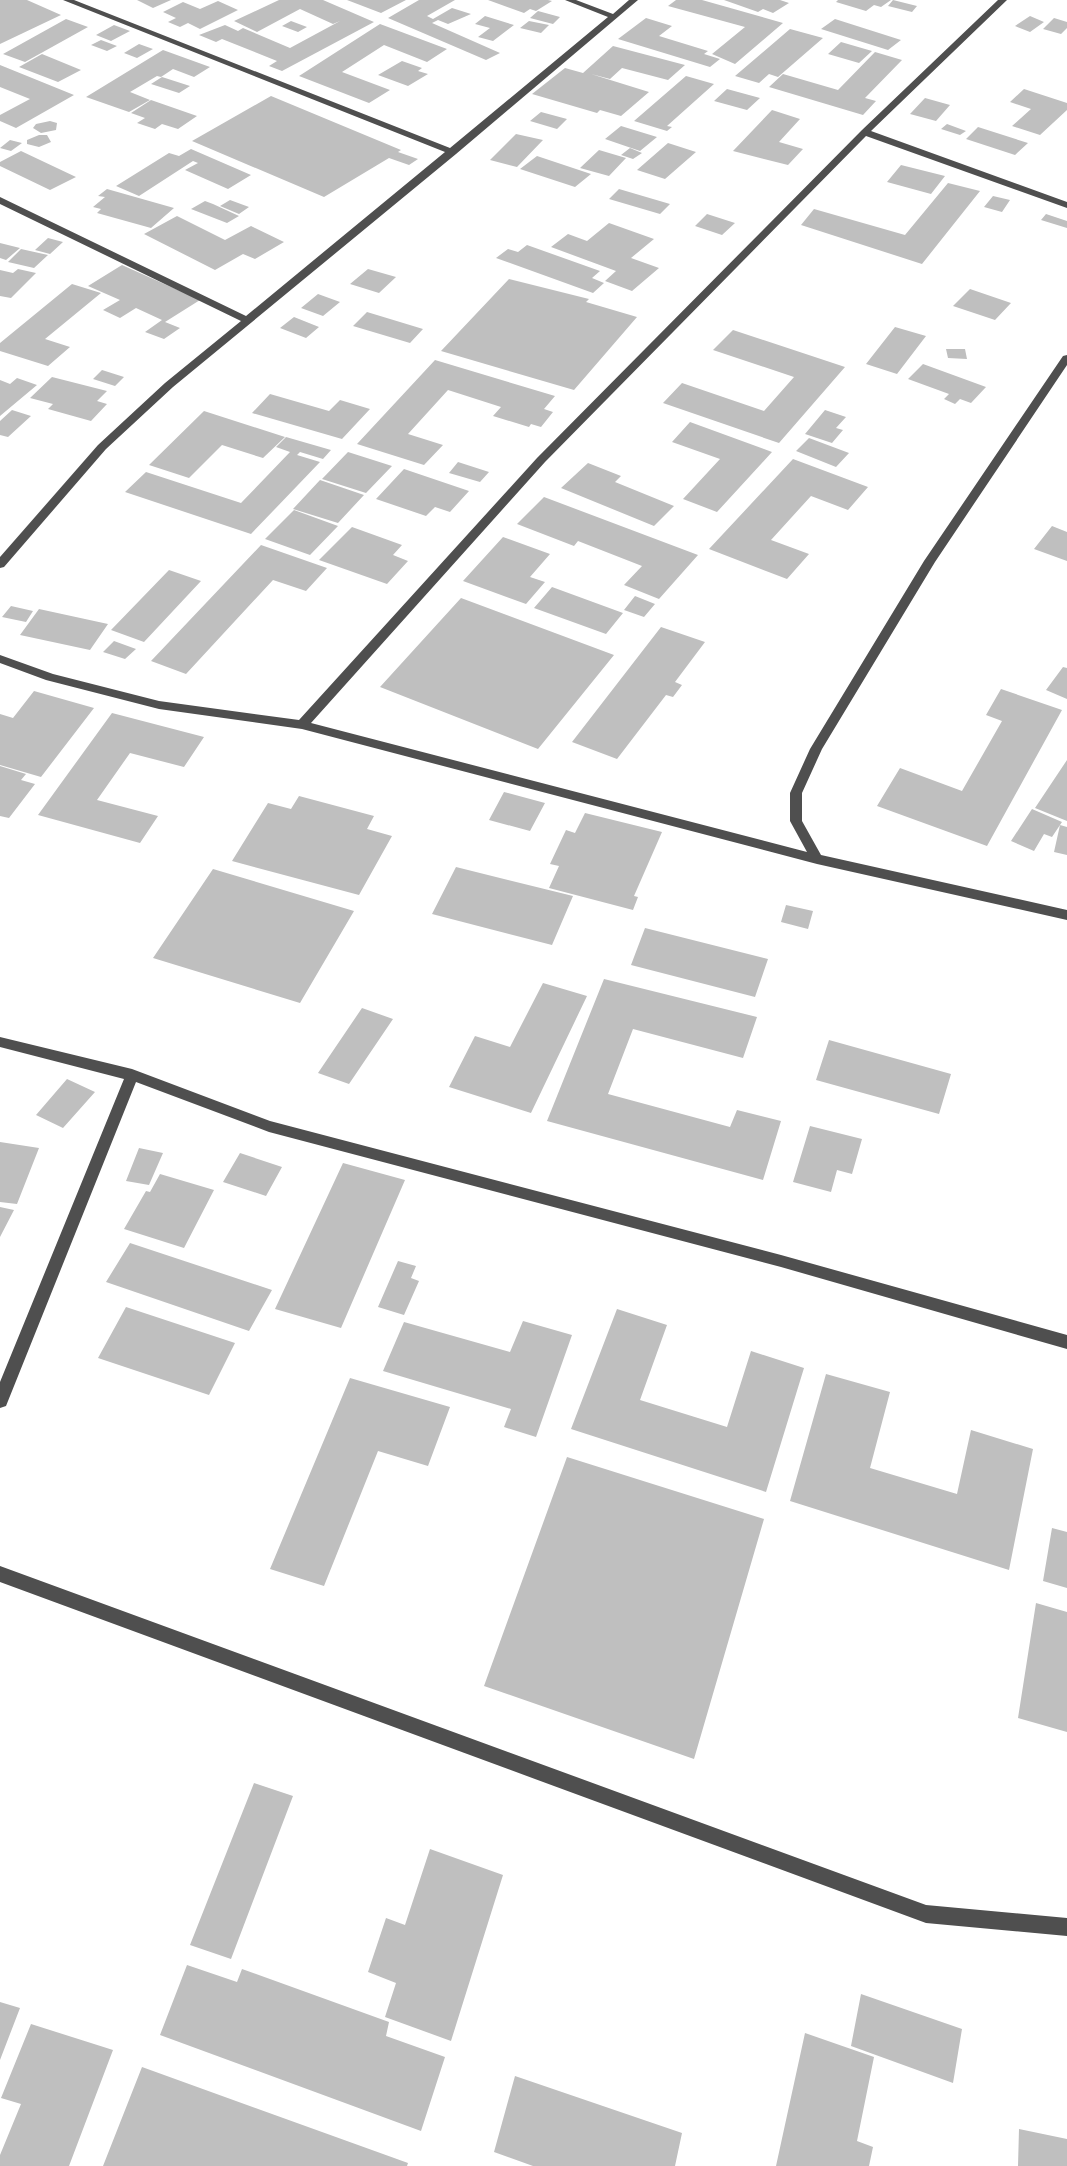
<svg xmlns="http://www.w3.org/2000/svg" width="1067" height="2166" viewBox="0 0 1067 2166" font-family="Mulish,sans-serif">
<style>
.building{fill:#bfbfbf}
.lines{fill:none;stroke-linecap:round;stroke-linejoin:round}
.street{fill:#4f4f4f;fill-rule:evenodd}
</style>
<rect width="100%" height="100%" fill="#fff"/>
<path class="building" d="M0 0H27L61 15 0 44Z
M137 0H171L153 8Z
M279 0H323L374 22 282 71 269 66 277 61 222 39 216 42 199 35 225 25 238 31 243 28 290 48 340 21 333 24 300 9 257 32 234 21Z
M347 0H406L381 13Z
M419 0H455L427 16 433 19 452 8 471 14 448 24 438 20 432 23 500 53 486 60 388 18Z
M488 0H548L552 1 536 11 530 9 524 13Z
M676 0H702L783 23 735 64 712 54 745 27 668 6Z
M724 0H780L789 3 773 13 763 9 758 12Z
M838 0H891L881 7 874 5 866 11 836 2Z
M893 0 917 6 912 12 888 6Z
M218 1 238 10 200 29 188 23 180 27 168 22 176 18 163 12 183 2 200 9Z
M538 11 560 17 553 24 530 18Z
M485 16 514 25 493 41 478 37 490 28 475 24Z
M1030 16 1044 22 1030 32 1015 26Z
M646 18 672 26 659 36 708 51 704 54 720 59 710 67 618 39Z
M1054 18 1067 22V28L1061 34 1043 29Z
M66 19 88 27 25 62 3 54Z
M835 19 901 40 888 50 821 29Z
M291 21 307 27 298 32 282 26Z
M529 21 549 25 541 33 520 28Z
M380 24 447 49 427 62 384 45 342 72 390 90 369 103 299 76Z
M114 25 130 31 111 41 96 35Z
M790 29 823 38 778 77 769 74 759 83 735 76Z
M101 40 117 46 107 51 91 45Z
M841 42 872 51 859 63 828 54Z
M139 44 153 49 137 58 124 53Z
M613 46 685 65 668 80 622 68 610 79 591 74 649 92 621 116 600 110 597 113 532 94 565 68 583 73Z
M163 50 210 67 194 77 173 69 161 77 157 76 130 92 150 100 129 112 86 97Z
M875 52 902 60 865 98 876 101 863 115 769 87 783 74 838 90Z
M42 54 81 70 58 82 19 67Z
M402 61 422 68 418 71 428 74 408 86 378 75Z
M0 65 74 95 16 128 0 121V115L30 99 0 87Z
M686 76 714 84 667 126 672 127 667 131 634 121Z
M162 77 190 86 179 93 151 84Z
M727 89 760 98 747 110 714 101Z
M1024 89 1067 103V110L1040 135 1012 126 1031 109 1010 102Z
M271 96 401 150 398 152 418 159 409 165 389 158 324 197 192 141Z
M925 98 950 105 936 121 910 114Z
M151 100 197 116 178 129 162 124 155 129 137 123 145 118 131 113Z
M772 110 800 119 779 142 803 149 788 165 733 151Z
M541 112 567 119 557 129 530 121Z
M50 121 57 123 56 130 41 133 33 128 36 124Z
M947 124 966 131 960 135 941 129Z
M621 126 657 137 640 151 605 139Z
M978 127 1028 143 1015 155 966 139Z
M516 134 543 140 517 167 490 160Z
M39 135H47L51 142 39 147 27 144V140Z
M10 140 22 143 11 151 0 148Z
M668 143 696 152 665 179 637 170Z
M630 148 642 153 633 159 621 155Z
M191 149 251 175 228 189 185 170 198 163 193 161 139 196 116 186 169 153 179 156Z
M599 150 626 158 609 176 580 168Z
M21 151 76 177 50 190 0 166V162Z
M537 156 591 174 575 187 520 169Z
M901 165 945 176 931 194 887 182Z
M948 183 980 191 922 264 801 225 814 209 905 235Z
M107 189 174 208 151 228 97 213 101 209 93 207 105 197 98 196Z
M619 189 670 204 660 214 609 199Z
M993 196 1010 200 1002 212 984 207Z
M230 200 249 207 239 214 220 206Z
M205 201 213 204 239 216 227 223 191 209Z
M707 214 735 223 722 235 695 226Z
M1046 214 1067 221V228L1041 220Z
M177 216 225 240 251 226 284 242 255 259 243 254 215 270 144 234Z
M609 223 654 239 631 258 659 268 632 291 605 281 616 271 551 247 568 234 587 241Z
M48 238 63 242 50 254 35 250Z
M0 243 20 248 6 260 0 258Z
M527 245 600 271 592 278 604 283 593 293 496 258 508 249 518 252Z
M21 249 48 255 34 268 8 262Z
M122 265 200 300 165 322 180 328 164 339 145 332 162 320 136 308 120 318 103 310 120 300 88 286Z
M18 269 36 273 11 298 0 296V270L13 273Z
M368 269 396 277 379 293 350 284Z
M509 279 589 299 586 302 637 317 574 390 441 351Z
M72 284 101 293 45 339 70 347 48 366 0 351V343Z
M970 289 1011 303 995 320 953 306Z
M318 294 340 302 323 316 301 308Z
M367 312 423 329 410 343 353 326Z
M294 317 319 327 306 338 280 328Z
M895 327 926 336 897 374 866 364Z
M733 330 845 367 779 443 663 403 682 383 764 411 794 377 713 350Z
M946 349H965L967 359 948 358Z
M435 360 555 396 544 409 553 412 541 427 531 424 529 427 493 416 501 407 448 390 408 434 443 445 424 465 357 444Z
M923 364 986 387 971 403 960 399 955 404 944 399 949 394 908 379Z
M102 370 124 377 115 386 93 379Z
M52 377 107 391 97 401 107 404 91 421 48 409 53 404 30 398Z
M17 378 37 385 0 416V380L10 384Z
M270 394 329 411 340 400 370 409 342 439 252 413Z
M12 410 31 416 8 437 0 435V421Z
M825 410 846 417 836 428 843 430 832 443 805 434Z
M204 411 285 437 263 458 222 445 189 478 149 465Z
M690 422 772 452 717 512 683 499 720 459 672 442Z
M286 437 331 450 323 459 300 452 297 455 320 462 251 534 125 492 146 472 241 503 290 452 276 447Z
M809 438 849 453 836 467 796 451Z
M348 452 392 466 366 493 322 479Z
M793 459 868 487 848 510 811 496 771 540 809 554 787 579 709 549Z
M458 462 489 472 480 482 449 473Z
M588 463 621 476 615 482 674 506 654 526 561 488Z
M404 469 469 491 450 512 435 507 426 516 376 499Z
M320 480 364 495 338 523 293 509Z
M544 497 698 555 659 599 624 585 642 566 578 541 574 546 517 524Z
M294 510 338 526 310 555 265 539Z
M1052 526 1067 532V561L1034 549Z
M352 527 402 545 393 555 408 561 387 584 319 560Z
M503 537 550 554 530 577 545 582 526 604 463 581Z
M261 545 327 568 306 591 273 580 186 674 151 661Z
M169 570 201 581 144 642 111 630Z
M552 587 623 613 606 634 534 608Z
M635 596 655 604 644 617 624 610Z
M461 598 614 655 538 749 380 687Z
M11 606 33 611 26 622 2 617Z
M39 609 108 624 90 650 20 635Z
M661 627 705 642 675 682 682 685 673 697 666 695 617 759 572 742Z
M114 641 136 649 125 659 103 652Z
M1063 667 1067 668V699L1046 690Z
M1001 689 1062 710 987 846 877 806 900 768 962 791 1002 721 986 715Z
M34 691 94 708 41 777 0 765V714L13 718Z
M112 713 204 737 184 767 130 753 97 800 158 816 140 843 38 815Z
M1067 760V821L1035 808Z
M0 766 26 774 21 780 35 784 9 818 0 816Z
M504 792 545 803 530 831 489 820Z
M299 796 374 816 367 829 392 836 359 895 232 861 268 803 291 809Z
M1032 809 1062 822 1052 837 1044 834 1034 851 1011 841Z
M585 813 662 832 634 896 638 897 633 910 549 888 559 866 550 864 566 830 575 833Z
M1060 825 1067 827V855L1054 852Z
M456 867 573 896 552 945 432 914Z
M213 869 354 911 300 1003 153 958Z
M786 905 813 911 808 929 781 922Z
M645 928 768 959 755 997 631 965Z
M604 979 757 1017 743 1058 633 1029 608 1094 730 1127 737 1110 781 1121 763 1180 547 1121Z
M543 983 587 996 531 1113 449 1087 475 1036 510 1047Z
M362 1008 393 1019 349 1084 318 1073Z
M829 1040 951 1074 939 1114 816 1080Z
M67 1079 95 1092 63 1128 36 1115Z
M810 1126 862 1139 852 1174 837 1170 831 1192 793 1182Z
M0 1142 39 1148 17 1204 0 1202Z
M139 1148 163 1153 149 1185 126 1181Z
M240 1153 282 1167 266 1196 223 1182Z
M343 1163 405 1180 341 1328 275 1309Z
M160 1174 214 1190 184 1248 124 1229 146 1191 150 1192Z
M0 1207 14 1210 0 1237Z
M130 1243 272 1290 249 1331 106 1282Z
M398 1261 416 1266 411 1278 419 1281 404 1315 378 1307Z
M126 1307 235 1343 209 1395 98 1358Z
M617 1309 667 1325 640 1400 727 1427 751 1351 804 1368 766 1492 571 1429Z
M523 1321 572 1335 536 1437 504 1427 511 1409 383 1371 404 1322 510 1352Z
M826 1374 890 1392 870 1468 957 1494 971 1430 1033 1449 1009 1570 790 1501Z
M350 1378 450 1407 428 1466 378 1451 324 1586 270 1569Z
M567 1457 764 1519 694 1759 484 1686Z
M1052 1528 1067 1532V1588L1043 1581Z
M1036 1603 1067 1612V1732L1018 1718Z
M254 1783 293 1796 231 1959 190 1945Z
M430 1849 503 1875 451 2041 385 2017 396 1983 368 1972 386 1918 405 1925Z
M187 1965 237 1982 242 1969 389 2022 386 2036 445 2057 421 2131 160 2035Z
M861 1994 962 2029 953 2083 851 2046Z
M0 2002 20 2008 0 2060Z
M31 2024 113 2050 69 2166H0V2155L21 2104 1 2098Z
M805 2033 874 2057 857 2141 873 2147 869 2166H776Z
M142 2067 408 2163 407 2166H103Z
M515 2076 682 2133 675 2166H533L494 2152Z
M1019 2129 1067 2139V2166H1018Z"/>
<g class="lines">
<path class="street" d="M63 0H74L450 148 608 17 565 0H576L613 14 629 0H638L456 154 173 387 106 449 4 567 0 568V557L98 445 165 383 241 321 0 204V197L246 316 445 152Z
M998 0H1007L871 131 1067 202V208L866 136 545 462 311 723 807 852 790 821V793L810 749 924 561 1063 356 1067 355V365L935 562 822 749 802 793V821L821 855 1067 910V920L817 864 302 729 159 709 46 680 0 663V655L53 674 159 701 299 720 537 458 862 130Z
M0 1037 132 1069 270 1121 781 1255 1067 1335V1349L781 1267 269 1132 136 1082 8 1401 6 1406 0 1408V1382L124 1079 0 1047Z
M0 1566 926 1905 1067 1918V1936L926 1923 0 1582Z"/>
</g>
</svg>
